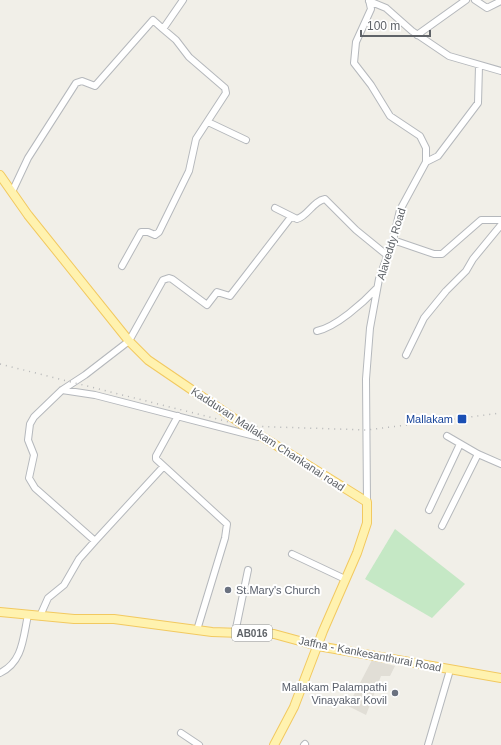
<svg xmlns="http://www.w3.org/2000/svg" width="501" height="745" viewBox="0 0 501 745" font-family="Helvetica,sans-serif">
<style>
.education{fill:#e1ded6}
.green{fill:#c5e8c5}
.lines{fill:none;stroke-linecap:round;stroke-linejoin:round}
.minor-casing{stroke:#b5b8bc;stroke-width:8}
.major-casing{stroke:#f2c960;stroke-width:10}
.minor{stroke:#fff;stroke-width:6}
.major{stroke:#fff2af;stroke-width:8}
.rail{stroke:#b6b7b8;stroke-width:1.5;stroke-dasharray:1 5;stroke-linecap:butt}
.transit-dot{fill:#1a4fb4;stroke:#fff;stroke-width:1.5}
.worship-dot{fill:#6b7280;stroke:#fff;stroke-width:1.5}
.labels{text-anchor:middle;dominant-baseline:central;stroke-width:4;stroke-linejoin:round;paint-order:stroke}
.shield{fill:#fff;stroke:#8f9295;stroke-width:1}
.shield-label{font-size:10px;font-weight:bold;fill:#5f6368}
.street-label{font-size:11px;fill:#5f6368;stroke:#fff}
.transit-label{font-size:11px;fill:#164399;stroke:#fff;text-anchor:end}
.worship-label{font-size:11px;fill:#5b616d;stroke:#fff;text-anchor:start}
</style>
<rect width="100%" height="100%" fill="#f1efe8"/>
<path class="education" d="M372 660 395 666 390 676H381L366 715 348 706Z"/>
<path class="green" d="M395 529 465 584 432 618 365 579Z"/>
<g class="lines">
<g class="minor-casing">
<path id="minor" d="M475 0 487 8 501 1
M369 1 386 8 412 31 449 56 501 71
M417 35 466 0
M208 122 246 140
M426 162 438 156 478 103 479 66
M12 192 28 158 76 83 82 81 95 86 153 20 163 29 183 0
M275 208 297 219C308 216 313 201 325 199L356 230 388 256
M393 240 434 254H442L481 220H501
M122 266 141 232H148L155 235 159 232 189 171 196 139 226 93 225 88 189 57 176 40 163 29
M317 331C336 327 363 303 377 288
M406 355 424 318 446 291 466 271 473 259 501 225
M62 390 95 395 258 437
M178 416 156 456V459L227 524 225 538 197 630
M447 436 478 454 501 464
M367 502 366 379 370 328 379 279 393 240 400 210 426 162V148L420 136 390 116 371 85 354 63 356 42 371 9 369 0
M429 510 460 444
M442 526 478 454
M95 541 163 467
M292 554 345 579
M40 616 48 598 64 585 79 559 95 541 35 488 29 478 34 455 28 440 30 424 34 417 62 390 85 375 129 341 163 280 169 278 172 279 207 305 217 292 230 296 291 217
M235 633 248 570
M0 673C23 662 23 638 28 615
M181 733 199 745
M304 745 305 744
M428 745 450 670"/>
</g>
<g class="major-casing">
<path id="major" d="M0 175 28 215 129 341 148 360 245 426 367 502V523L357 553 323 631 294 707 274 745
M0 612 74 619H114L212 632 274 634 318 646 501 678"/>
</g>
<use href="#minor" class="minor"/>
<use href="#major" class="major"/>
<path class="rail" d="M0 364 245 426 367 430 501 413"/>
</g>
<rect class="transit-dot" x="457" y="414" width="10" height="10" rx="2"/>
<g class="worship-dot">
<circle cx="228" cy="590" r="4"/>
<circle cx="395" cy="693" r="4"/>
</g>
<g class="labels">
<rect class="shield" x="232" y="625" width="40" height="16" rx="3"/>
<g class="shield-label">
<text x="252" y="633">AB016</text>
</g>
<g class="street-label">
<text transform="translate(391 244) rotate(-73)">Alaveddy Road</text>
<text transform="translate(268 439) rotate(33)">Kadduvan Mallakam Chankanai road</text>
<text transform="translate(370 654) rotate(11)">Jaffna - Kankesanthurai Road</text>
</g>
<g class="transit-label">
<text x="453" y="419">Mallakam</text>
</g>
<g class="worship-label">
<text x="236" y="590">St.Mary's Church</text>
<text x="387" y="687" text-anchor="end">Mallakam Palampathi<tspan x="387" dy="13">Vinayakar Kovil</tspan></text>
</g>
</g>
<path d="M361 30v6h69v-6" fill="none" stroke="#5f6368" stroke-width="2"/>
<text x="367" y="30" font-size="12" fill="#5f6368" stroke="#ffffff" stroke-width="3" paint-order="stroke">100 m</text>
</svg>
